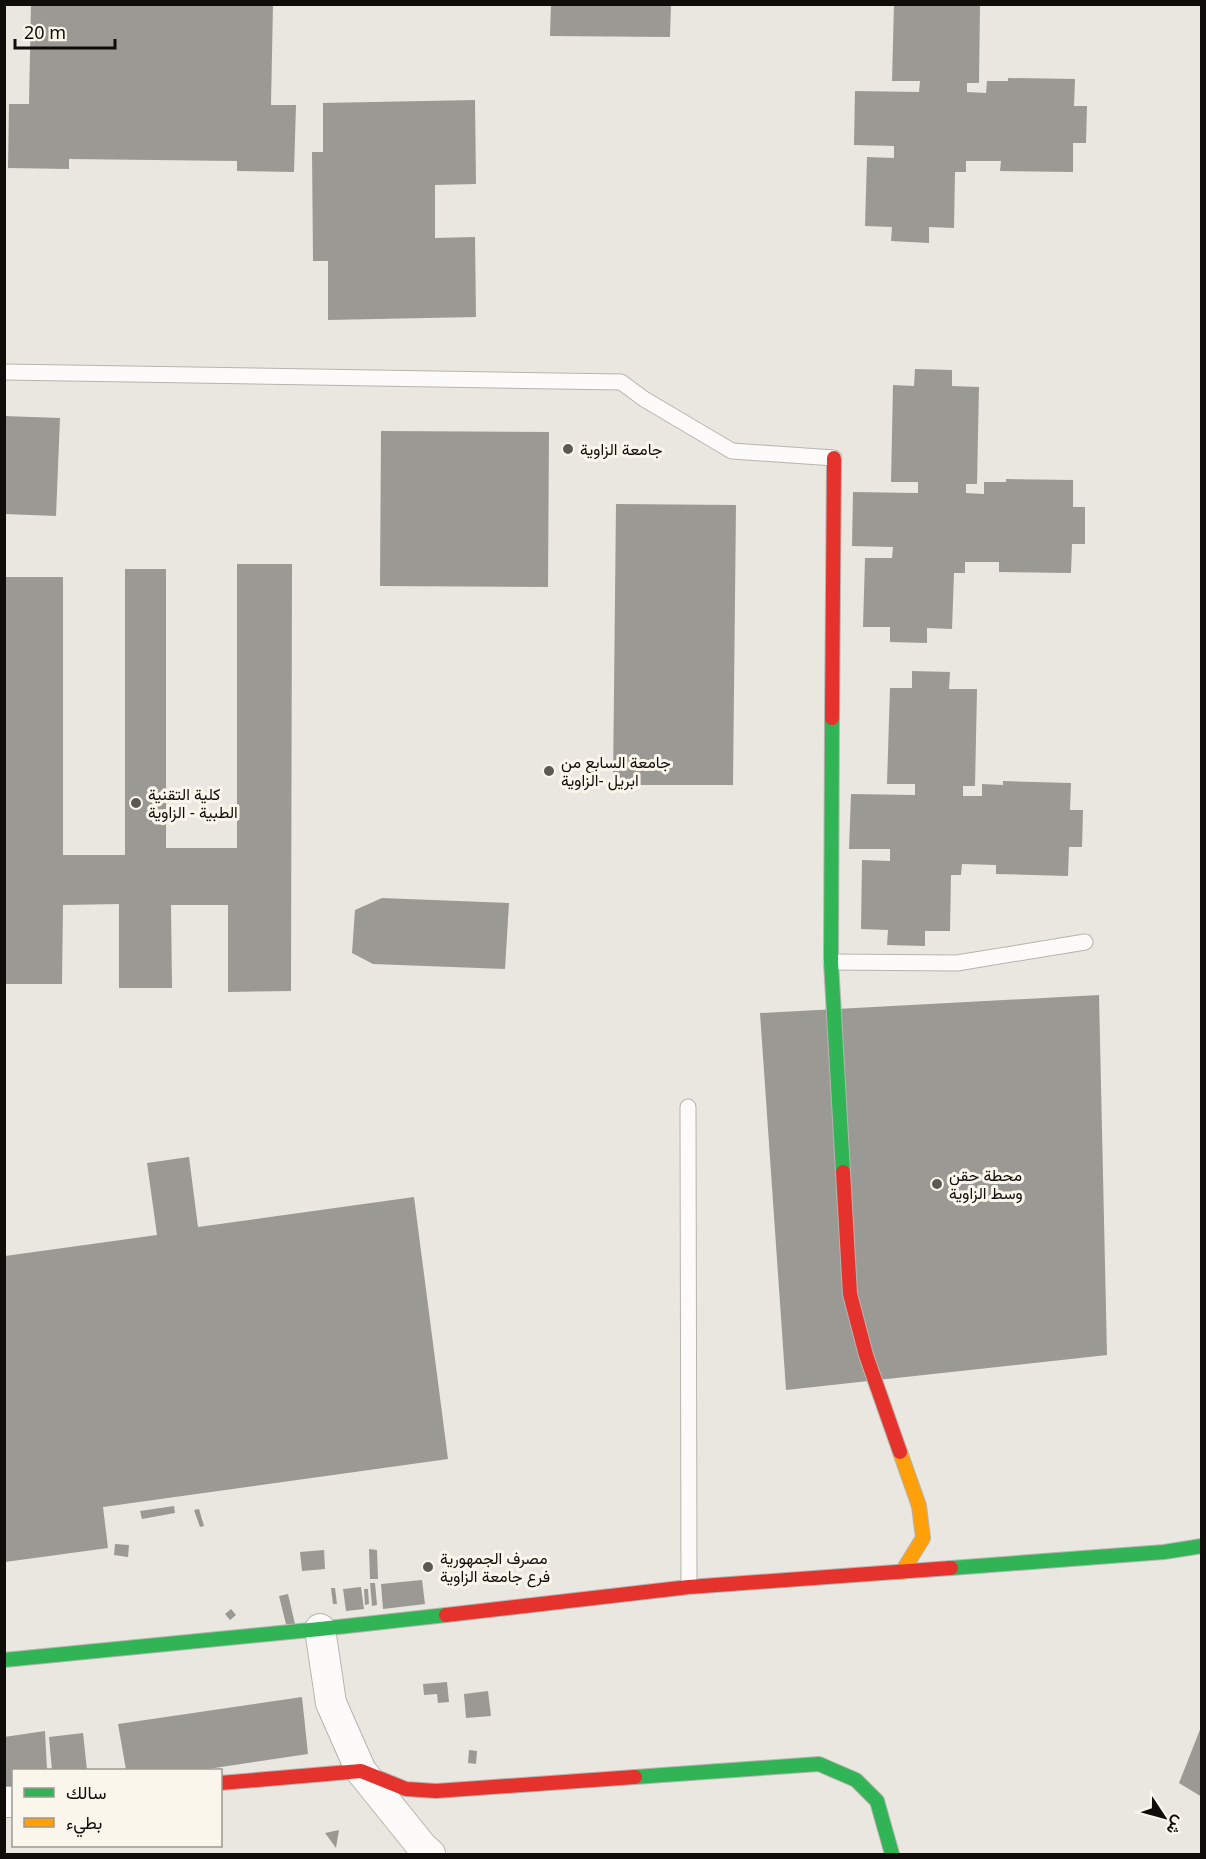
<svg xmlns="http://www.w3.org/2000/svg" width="1206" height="1859" viewBox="0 0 1206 1859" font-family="'Noto Sans',Vazirmatn,sans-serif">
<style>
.building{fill:#9b9994}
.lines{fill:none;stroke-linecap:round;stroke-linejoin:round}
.lane-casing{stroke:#b6b4af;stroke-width:17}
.street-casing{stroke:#b6b4af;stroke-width:32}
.fast-casing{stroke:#b6b4af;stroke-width:16}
.slow-casing{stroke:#b6b4af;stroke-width:16}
.jam-casing{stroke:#b6b4af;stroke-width:16}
.lane{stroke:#fcfbfa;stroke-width:15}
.street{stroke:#fcfbfa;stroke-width:30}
.fast{stroke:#30b455;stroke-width:14}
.slow{stroke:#ff9f0a;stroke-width:14}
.jam{stroke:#e5322d;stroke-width:14}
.poi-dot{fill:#5c5955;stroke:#fbf6eb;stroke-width:2}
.labels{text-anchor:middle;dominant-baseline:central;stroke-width:6;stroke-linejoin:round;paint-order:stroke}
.poi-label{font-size:16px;fill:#0f0d0a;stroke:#fbf6eb;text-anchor:start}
</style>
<rect width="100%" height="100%" fill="#eae7e0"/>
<path class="building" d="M31 4H273L271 105H296L294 172 237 171V161L69 159V169L8 168 9 104H29Z
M551 4H671L670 37 550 36Z
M894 4H980L979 83H967V92L986 93 987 81H1008V78L1075 79 1074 106H1087L1086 143H1073V172L1000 171 1001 161H966V172H955L954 228 929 227V243L891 241 892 227 865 226 867 157 894 158V146L854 145 855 91 919 92 920 81H892Z
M475 100 476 184 435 185V238L475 237 476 317 328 320V261H313L312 152H323V103Z
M915 369 952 370V386L979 387 977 484H966V493L984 494V482H1006V479L1073 480V507H1085V544H1072L1071 573 999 572V562H965V573H954L952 629 927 628V643L890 642V627H863L865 558H892L893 547 852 546 853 492 918 493V482H891L893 385 914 386Z
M4 416 60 418 56 516 4 514Z
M381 431 549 432 548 587 380 586Z
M616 504 736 505 733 785H613Z
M237 564H292L291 991 228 992V905H171L172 988H119V904L63 905 62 984H4V577H63V855H125V569H166V848H237Z
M912 671 950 672 949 689H977L975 786H963V796H982V784L1003 785V781L1071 783 1070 810H1083L1082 847H1069L1068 876 996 874V865L962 864 961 875H951L950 931H925V946L887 945 888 930 861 929 862 860 890 861V849H849L851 794 915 795V784H887L890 688H912Z
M382 898 509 903 505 969 373 964 352 953 355 910Z
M1099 995 1107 1355 786 1390 760 1013Z
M189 1157 198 1227 414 1197 448 1459 103 1507 108 1548 5 1562V1256L157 1235 147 1163Z
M174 1506 175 1513 142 1519 140 1511Z
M199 1509 204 1526 200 1527 194 1510Z
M115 1544 129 1545 128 1557 114 1555Z
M369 1549 377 1550 378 1579H370Z
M324 1550 325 1569 302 1571 300 1552Z
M422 1580 425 1604 383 1609 381 1584Z
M370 1583H375L377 1605 372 1606Z
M361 1587 364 1609 346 1611 343 1589Z
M331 1588H335L337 1604H333Z
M364 1589H368L369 1604 365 1605Z
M288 1594 295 1624H286L279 1596Z
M231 1609 236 1615 230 1620 225 1614Z
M447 1682 449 1702 438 1703 437 1694 424 1695 423 1684Z
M488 1691 491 1716 466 1718 464 1694Z
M302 1697 308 1754 201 1770H126L118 1724Z
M1201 1727H1202V1797L1179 1783Z
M45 1731 47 1770H14V1788L4 1789V1737Z
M83 1733 87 1770H52L49 1737Z
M469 1750 477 1751 476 1764 468 1763Z
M339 1830 336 1848 325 1833Z"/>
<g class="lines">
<g class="lane-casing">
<path id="lane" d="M4 372 621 382 644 399 732 451 834 458
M831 962 957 963 1085 942
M688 1107 689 1587"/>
</g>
<g class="street-casing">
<path id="street" d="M320 1629 331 1703 361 1771 423 1848 430 1854
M4 1802H14"/>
</g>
<g class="fast-casing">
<path id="fast" d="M832 718 831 962 843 1172
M951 1568 1164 1552 1202 1546
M4 1660 320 1629 446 1615
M635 1777 819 1764 856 1780 877 1801 892 1854"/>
</g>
<g class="slow-casing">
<path id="slow" d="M900 1452 919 1506 923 1538 902 1572"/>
</g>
<g class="jam-casing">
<path id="jam" d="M832 718 834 458
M843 1172 850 1294 866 1355 900 1452
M446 1615 689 1587 951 1568
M220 1783 361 1771 406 1789 436 1791 635 1777"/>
</g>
<use href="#lane" class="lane"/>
<use href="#street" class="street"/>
<use href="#fast" class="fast"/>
<use href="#slow" class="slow"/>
<use href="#jam" class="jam"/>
</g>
<g class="poi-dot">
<circle cx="568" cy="449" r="6"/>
<circle cx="549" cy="771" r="6"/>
<circle cx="136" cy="803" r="6"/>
<circle cx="937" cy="1184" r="6"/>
<circle cx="428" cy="1567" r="6"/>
</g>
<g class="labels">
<g class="poi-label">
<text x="580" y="449">جامعة الزاوية</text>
<text x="561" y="762">جامعة السابع من<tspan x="561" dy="18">ابريل -الزاوية</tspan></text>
<text x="148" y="794">كلية التقنية<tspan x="148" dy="18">الطبية - الزاوية</tspan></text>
<text x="949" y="1175">محطة حقن<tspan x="949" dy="18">وسط الزاوية</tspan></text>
<text x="440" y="1558">مصرف الجمهورية<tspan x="440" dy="18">فرع جامعة الزاوية</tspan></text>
</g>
</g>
<rect width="1206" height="1859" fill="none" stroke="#0f0d0a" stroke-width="12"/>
<rect x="12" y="1769" width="210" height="78" fill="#fbf6eb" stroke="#9d9991" stroke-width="1.5"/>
<rect x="24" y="1788" width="30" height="9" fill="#30b455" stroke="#9d9991" stroke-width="1.5"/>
<text x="66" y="1799" font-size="18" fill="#0f0d0a">سالك</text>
<rect x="24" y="1818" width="30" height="9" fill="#ff9f0a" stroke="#9d9991" stroke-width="1.5"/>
<text x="66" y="1829" font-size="18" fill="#0f0d0a">بطيء</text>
<g transform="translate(1164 1817) rotate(126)" stroke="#fbf6eb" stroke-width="4.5" paint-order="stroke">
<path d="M0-4.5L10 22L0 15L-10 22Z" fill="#0f0d0a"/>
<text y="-9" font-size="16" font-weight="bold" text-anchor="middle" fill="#0f0d0a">ش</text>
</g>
<path d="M15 39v9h100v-9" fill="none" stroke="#0f0d0a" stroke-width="3"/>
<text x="24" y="39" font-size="18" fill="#0f0d0a" stroke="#fbf6eb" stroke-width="4.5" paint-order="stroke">20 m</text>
</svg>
